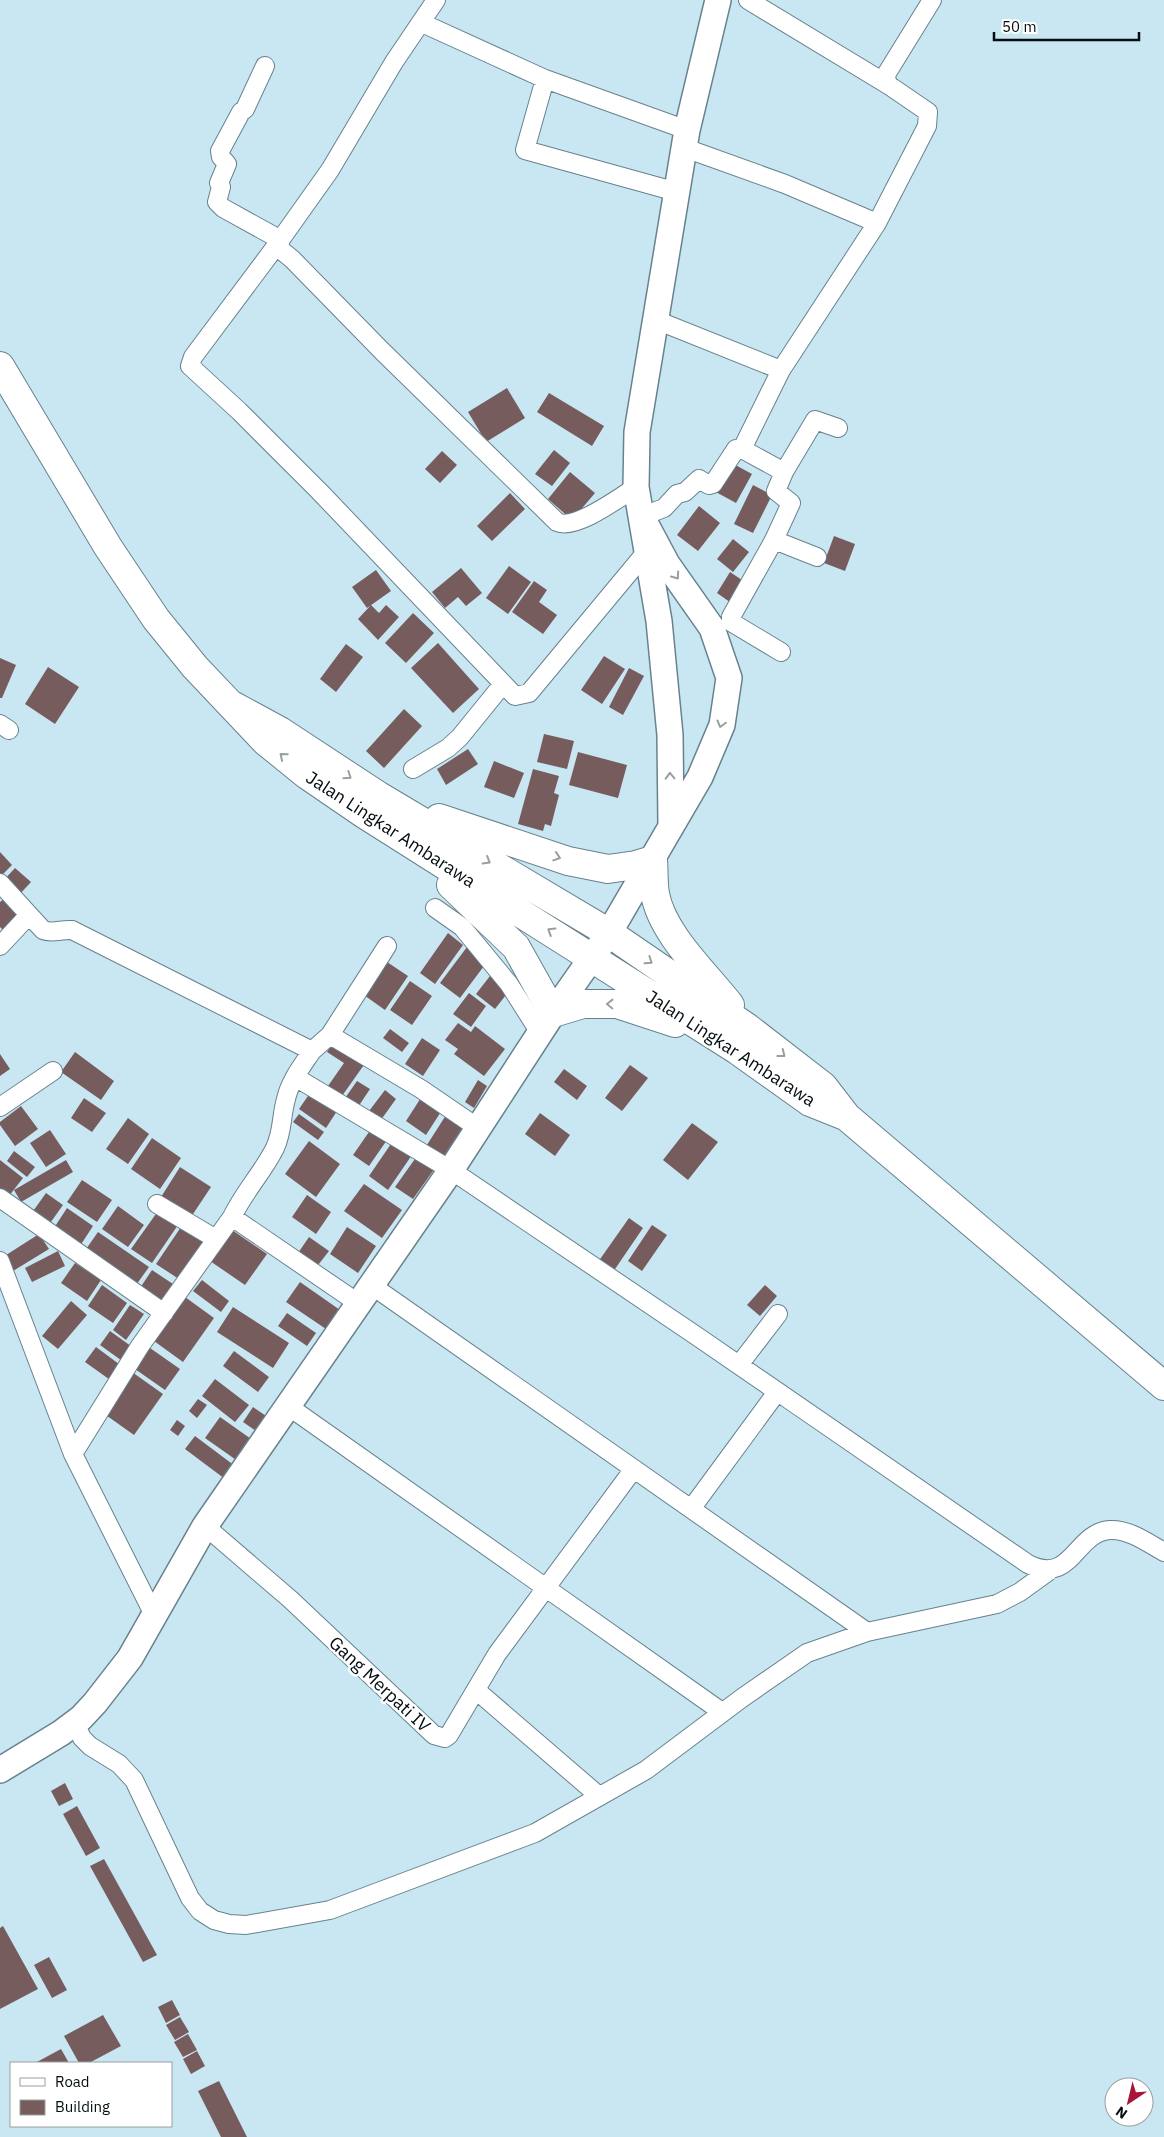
<svg xmlns="http://www.w3.org/2000/svg" width="1164" height="2137" viewBox="0 0 1164 2137" font-family="'IBM Plex Sans',sans-serif">
<style>
.building{fill:#775c5e}
.lines{fill:none;stroke-linecap:round;stroke-linejoin:round}
.street-casing{stroke:#67828d;stroke-width:20}
.secondary-casing{stroke:#67828d;stroke-width:28}
.highway-casing{stroke:#67828d;stroke-width:30}
.street{stroke:#fff;stroke-width:18}
.secondary{stroke:#fff;stroke-width:25}
.highway{stroke:#fff;stroke-width:28}
.oneway{stroke:#9b9ea0}
.labels{text-anchor:middle;dominant-baseline:central;stroke-width:5;stroke-linejoin:round;paint-order:stroke}
.street-label{font-size:18px;fill:#040d11;stroke:#fff}
</style>
<rect width="100%" height="100%" fill="#c9e7f3"/>
<path class="building" d="M507 388 525 418 486 442 468 412Z
M549 393 604 426 592 446 537 412Z
M554 450 570 463 552 486 535 474Z
M442 451 457 465 440 483 425 469Z
M730 462 752 474 736 503 714 491Z
M570 472 595 493 572 520 548 499Z
M753 485 772 495 753 533 734 524Z
M510 493 525 509 492 541 477 526Z
M699 506 720 523 698 551 677 535Z
M834 536 855 544 845 571 824 563Z
M733 539 749 552 733 572 717 559Z
M509 566 531 582 508 614 486 598Z
M461 568 482 593 466 606 458 597 445 608 432 592Z
M376 570 391 591 367 608 352 587Z
M730 572 748 584 734 605 717 593Z
M534 581 547 590 539 602 557 615 543 634 512 612Z
M371 605 379 613 386 605 399 617 378 640 358 619Z
M413 613 434 633 406 663 385 643Z
M438 643 479 689 453 713 411 668Z
M346 644 363 657 336 692 320 679Z
M604 656 625 669 602 704 581 690Z
M0 658 16 665 2 698H0Z
M48 667 79 687 55 724 25 704Z
M629 668 644 676 623 715 609 707Z
M404 709 422 726 384 768 366 751Z
M544 734 574 741 567 769 537 762Z
M468 749 478 764 446 785 437 769Z
M578 752 627 765 618 798 569 785Z
M494 761 524 773 514 798 484 787Z
M533 769 559 776 554 793 559 795 551 826 545 824 543 831 518 824Z
M0 852 12 865 2 875 0 873Z
M15 868 31 882 19 895 3 881Z
M6 897 24 915 6 933 0 927V902Z
M448 933 463 945 435 984 420 973Z
M467 947 487 962 460 998 440 983Z
M384 960 408 976 385 1010 361 993Z
M490 976 509 991 495 1009 476 994Z
M410 981 432 996 412 1025 390 1010Z
M469 993 486 1006 471 1027 453 1014Z
M458 1023 471 1032 475 1026 505 1049 484 1076 454 1054 458 1049 445 1040Z
M390 1029 409 1043 402 1052 383 1038Z
M422 1038 440 1050 423 1076 405 1064Z
M335 1040 366 1062 342 1096 328 1086 344 1063 327 1052Z
M75 1052 114 1081 101 1100 61 1072Z
M0 1054 10 1069 0 1076Z
M630 1065 648 1078 622 1111 605 1098Z
M564 1069 587 1086 577 1100 554 1082Z
M478 1080 487 1086 474 1108 465 1102Z
M357 1081 370 1089 356 1110 343 1101Z
M385 1090 396 1099 378 1124 366 1115Z
M310 1093 337 1111 326 1128 299 1109Z
M424 1093 444 1107 426 1135 406 1121Z
M84 1098 106 1113 92 1132 71 1118Z
M21 1106 38 1129 15 1146 0 1125V1122Z
M448 1112 471 1127 448 1163 425 1148Z
M540 1113 570 1135 555 1156 525 1134Z
M299 1114 324 1132 318 1140 293 1122Z
M128 1118 149 1134 128 1164 106 1149Z
M692 1123 718 1142 688 1180 663 1160Z
M371 1129 387 1140 369 1166 353 1155Z
M50 1130 66 1154 46 1167 30 1143Z
M152 1138 181 1158 160 1189 131 1169Z
M395 1138 414 1152 388 1190 369 1176Z
M309 1141 340 1164 316 1197 285 1174Z
M14 1151 35 1167 27 1177 7 1161Z
M417 1156 435 1168 413 1199 395 1187Z
M0 1160 23 1178 9 1196 0 1189Z
M66 1160 73 1172 21 1202 14 1190Z
M180 1167 211 1187 191 1217 161 1197Z
M82 1180 112 1200 97 1222 67 1202Z
M364 1184 402 1210 382 1238 344 1211Z
M46 1193 63 1205 48 1226 31 1214Z
M307 1195 331 1212 316 1234 292 1217Z
M118 1206 144 1225 128 1247 102 1229Z
M67 1208 93 1226 78 1249 52 1231Z
M158 1211 178 1225 152 1263 131 1249Z
M629 1218 643 1228 613 1272 598 1262Z
M183 1224 209 1242 182 1281 156 1264Z
M652 1225 667 1235 642 1271 628 1261Z
M347 1227 376 1246 358 1273 330 1254Z
M232 1230 267 1254 245 1285 210 1261Z
M98 1232 149 1267 134 1288 84 1252Z
M39 1234 49 1249 13 1271 3 1257Z
M309 1237 329 1251 315 1269 296 1256Z
M58 1251 65 1266 32 1282 25 1268Z
M75 1263 101 1280 87 1301 61 1283Z
M152 1270 179 1288 165 1308 138 1291Z
M202 1280 229 1301 221 1312 193 1291Z
M300 1282 340 1310 326 1329 286 1302Z
M102 1285 127 1303 113 1323 88 1306Z
M765 1285 777 1296 760 1316 747 1305Z
M185 1297 214 1318 183 1362 154 1341Z
M71 1301 87 1315 58 1349 42 1336Z
M130 1305 144 1314 126 1340 113 1330Z
M233 1307 289 1343 273 1368 217 1332Z
M287 1313 316 1333 307 1346 278 1326Z
M110 1331 135 1349 125 1363 100 1345Z
M96 1347 123 1367 113 1382 85 1362Z
M150 1348 180 1369 165 1390 135 1369Z
M234 1351 269 1377 258 1392 223 1366Z
M132 1372 163 1394 134 1435 103 1413Z
M215 1379 249 1405 235 1422 202 1396Z
M198 1399 207 1405 197 1418 189 1411Z
M253 1407 272 1420 262 1435 243 1422Z
M220 1417 254 1441 239 1462 205 1438Z
M177 1420 185 1426 178 1436 170 1430Z
M195 1436 235 1466 225 1479 185 1449Z
M65 1783 73 1799 59 1806 51 1791Z
M77 1806 100 1848 86 1856 63 1814Z
M104 1859 157 1955 143 1962 90 1866Z
M3 1926 38 1989 0 2009V1928Z
M49 1957 67 1990 52 1998 34 1965Z
M172 2000 180 2015 166 2023 158 2007Z
M103 2015 121 2046 89 2063H79L64 2036Z
M180 2017 189 2032 175 2040 166 2025Z
M188 2034 197 2050 183 2057 174 2042Z
M61 2049 69 2063H35Z
M197 2051 205 2066 191 2074 183 2059Z
M219 2081 247 2137H221L198 2091Z"/>
<g class="lines">
<g class="street-casing">
<path id="street" d="M436 0 394 62 330 170 276 246 292 259 382 351 557 522C575 531 620 497 636 487
M748 0 890 86
M422 23 545 79 687 130
M265 66 245 109 241 112 220 151 221 157 227 164 219 183 221 187 217 202 223 208 281 240
M545 79 525 150 677 192
M685 148 785 184 877 223
M276 246 193 357 190 366 239 411 319 491 515 696 529 693 647 551
M656 320 781 370
M742 449 784 472 776 491 791 503 774 540 731 617V622L781 652
M784 472 815 420 838 428
M643 516 664 508 677 494 685 492 699 479 709 485 713 484 736 449H742L781 370 877 223 927 126 928 112 890 86 886 81 887 73 932 0
M774 540 817 557
M0 724 9 730
M413 769 448 748 460 737 503 684
M0 883 43 930C52 934 62 929 72 930L312 1051 330 1035 387 946
M435 908 462 927 509 984 540 1033
M0 946 28 916
M330 1035 421 1089 478 1128
M295 1077 451 1170 701 1339 1028 1564C1072 1586 1075 1532 1110 1530 1129 1529 1148 1543 1164 1552
M0 1107 53 1071
M0 1198 164 1313
M157 1204 216 1239
M232 1217C244 1192 263 1172 275 1148 283 1131 281 1116 286 1099 290 1081 302 1066 312 1051
M0 1261 73 1454 154 1615
M371 1285 867 1632 997 1604 1020 1592 1049 1571
M739 1365 778 1314
M288 1406 722 1712
M73 1454 140 1346 232 1217 358 1303
M691 1509 777 1392
M205 1526 290 1599 434 1735 445 1738 449 1735 497 1654 633 1470
M476 1690 599 1796
M75 1723 82 1738 90 1746 119 1764 134 1780 190 1898 200 1911 214 1920 229 1924 246 1925 330 1910 535 1833 646 1770 742 1698 807 1653 867 1632"/>
</g>
<g class="secondary-casing">
<path id="secondary" d="M671 825 670 735 659 621 636 487 637 432 687 130 718 0
M0 1770 61 1733 81 1718 95 1703 130 1658 205 1526 451 1170 553 1013 609 933 700 777 722 725 729 678 712 628 667 564 643 519"/>
</g>
<g class="highway-casing">
<path id="highway" d="M0 366 108 547 156 619 195 667 265 741 307 775 364 814 737 1050 810 1102 845 1116
M232 705 280 731 379 796 609 933 748 1028 823 1086 847 1117 1164 1386
M439 818 568 861 608 869 636 865 653 860C654 871 653 883 655 894 662 934 706 974 730 1005
M451 885 516 947 553 1013 583 1004H617L675 1023"/>
</g>
<use href="#street" class="street"/>
<use href="#secondary" class="secondary"/>
<use href="#highway" class="highway"/>
</g>
<defs><path id="oneway-chevron" d="M-2-3.5L2.5 0L-2 3.5" fill="none" stroke-width="1.6" stroke-linecap="round" stroke-linejoin="round" transform="scale(1.25)"/></defs>
<g class="oneway">
<use href="#oneway-chevron" transform="translate(676 576) rotate(55)"/>
<use href="#oneway-chevron" transform="translate(721 724) rotate(105)"/>
<use href="#oneway-chevron" transform="translate(283 756) rotate(-140)"/>
<use href="#oneway-chevron" transform="translate(348 776) rotate(34)"/>
<use href="#oneway-chevron" transform="translate(670 776) rotate(-91)"/>
<use href="#oneway-chevron" transform="translate(557 857) rotate(18)"/>
<use href="#oneway-chevron" transform="translate(487 861) rotate(31)"/>
<use href="#oneway-chevron" transform="translate(551 931) rotate(-148)"/>
<use href="#oneway-chevron" transform="translate(649 961) rotate(34)"/>
<use href="#oneway-chevron" transform="translate(610 1004) rotate(-179)"/>
<use href="#oneway-chevron" transform="translate(782 1054) rotate(38)"/>
</g>
<g class="labels">
<g class="street-label">
<text transform="translate(391 829) rotate(33)">Jalan Lingkar Ambarawa</text>
<text transform="translate(731 1048) rotate(33)">Jalan Lingkar Ambarawa</text>
<text transform="translate(380 1684) rotate(43)">Gang Merpati IV</text>
</g>
</g>
<rect x="10" y="2062" width="162" height="65" fill="#ffffff" stroke="#9b9ea0"/>
<rect x="20" y="2078" width="25" height="8" fill="#ffffff" stroke="#9b9ea0"/>
<text x="55" y="2087" font-size="15" fill="#040d11">Road</text>
<rect x="20" y="2100" width="25" height="15" fill="#775c5e" stroke="#9b9ea0"/>
<text x="55" y="2112" font-size="15" fill="#040d11">Building</text>
<g transform="translate(1129 2102) rotate(215)"><circle r="24" fill="#ffffff" stroke="#9b9ea0"/>
<path d="M0-4L9 19L0 12L-9 19Z" fill="#aa143a"/>
<text y="-8" font-size="14" font-weight="bold" text-anchor="middle" fill="#040d11">N</text>
</g>
<path d="M994 32v8h145v-8" fill="none" stroke="#040d11" stroke-width="2.5"/>
<text x="1002" y="32" font-size="15" fill="#040d11" stroke="#ffffff" stroke-width="4" paint-order="stroke">50 m</text>
</svg>
